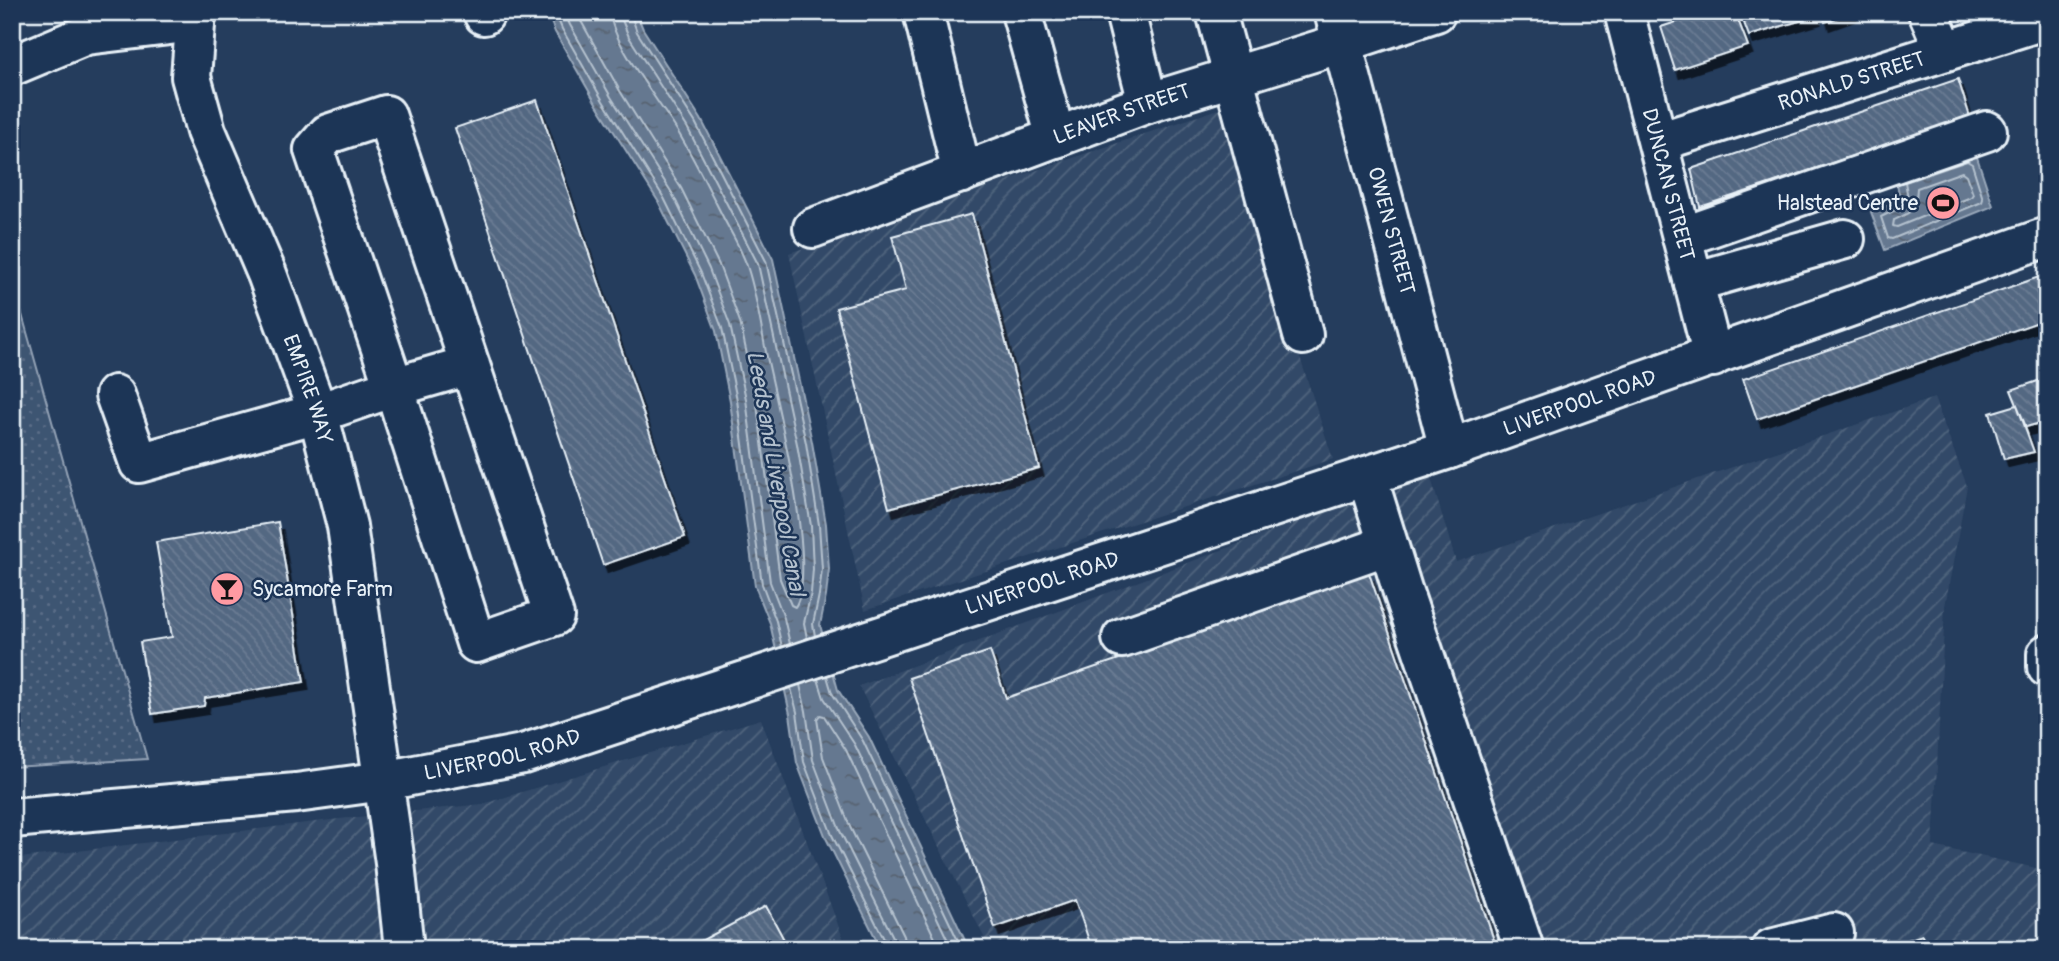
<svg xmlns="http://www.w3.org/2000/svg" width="2059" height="961" viewBox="0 0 2059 961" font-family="Pangolin,sans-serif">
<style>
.industrial{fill:url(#industrial-furrows)}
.grass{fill:url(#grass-dots);stroke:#93a2b5;stroke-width:2}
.water{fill:url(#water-ripples);stroke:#99a8ba;stroke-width:2}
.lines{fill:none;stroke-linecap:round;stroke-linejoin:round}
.shore{stroke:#b4c1ce;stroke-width:2}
.building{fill:url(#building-back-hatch);stroke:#e8f1f8;stroke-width:2;filter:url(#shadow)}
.minor-casing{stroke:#e8f1f8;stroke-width:44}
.major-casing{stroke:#e8f1f8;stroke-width:44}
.minor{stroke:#1d3557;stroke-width:38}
.major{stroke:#1d3557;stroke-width:38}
.labels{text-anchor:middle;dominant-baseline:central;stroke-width:5;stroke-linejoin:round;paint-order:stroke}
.street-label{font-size:21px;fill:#e8f1f8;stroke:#1d3557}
.poi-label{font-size:21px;fill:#e8f1f8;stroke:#1d3557;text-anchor:end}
.water-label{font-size:23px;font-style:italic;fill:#b4c1ce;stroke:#1d3557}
</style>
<defs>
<pattern id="industrial-furrows" width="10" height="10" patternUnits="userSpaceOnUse" patternTransform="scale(1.75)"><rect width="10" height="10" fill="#334a68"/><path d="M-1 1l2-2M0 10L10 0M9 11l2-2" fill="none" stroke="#51657e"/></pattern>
<pattern id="grass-dots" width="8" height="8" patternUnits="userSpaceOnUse" patternTransform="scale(1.75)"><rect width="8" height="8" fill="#3e5472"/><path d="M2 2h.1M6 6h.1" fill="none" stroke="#5a6d87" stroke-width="1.8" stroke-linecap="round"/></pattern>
<pattern id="water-ripples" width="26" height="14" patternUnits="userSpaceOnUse" patternTransform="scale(1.75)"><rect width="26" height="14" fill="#657890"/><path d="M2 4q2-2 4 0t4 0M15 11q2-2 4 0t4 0" fill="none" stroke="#576270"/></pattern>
<pattern id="building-back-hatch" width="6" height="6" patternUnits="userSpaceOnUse" patternTransform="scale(1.75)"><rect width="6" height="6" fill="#536782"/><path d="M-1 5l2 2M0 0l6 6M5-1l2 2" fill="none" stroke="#6c7d94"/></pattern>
<filter id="shadow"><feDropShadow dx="4.5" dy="8" stdDeviation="0" flood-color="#0009"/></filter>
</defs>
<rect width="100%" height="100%" fill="#253d5d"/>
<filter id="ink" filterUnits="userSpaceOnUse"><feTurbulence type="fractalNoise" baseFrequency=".0143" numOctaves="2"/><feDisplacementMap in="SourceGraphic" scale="14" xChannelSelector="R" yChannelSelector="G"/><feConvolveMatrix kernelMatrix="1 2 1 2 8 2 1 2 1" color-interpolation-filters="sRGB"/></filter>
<g filter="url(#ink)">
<path class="industrial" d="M1219 109 1333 459 865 610 789 253Z
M1934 398 1967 486 1945 606 1933 846 2036 868 2041 949H990L859 686 1347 503 1430 475 1456 562Z
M761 719 847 949H12V859L339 819 483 804Z"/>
<path class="grass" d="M12 279 147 759 12 767Z"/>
<path class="water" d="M547 12H636L643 29 701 119 773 259 812 442 826 524 829 569 826 596 820 625 838 690 869 737 969 949H881L826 838 797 763 790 714 770 623 755 586 730 401 716 331 695 275 658 201 597 105 555 32Z
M1975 151 1993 206 1885 250 1871 212 1901 200 1895 178Z"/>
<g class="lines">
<path class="shore" d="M555 12 562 29 603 101 664 198 701 273 722 328 737 400 762 584 776 621 782 647
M564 12 570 25 611 97 672 193 709 269 730 325 746 399 770 582 784 618 790 644
M576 12 620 91 681 188 719 265 740 322 756 397 780 579 791 605 795 607C819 571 777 404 767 357 761 328 757 297 748 269 742 249 729 230 720 211 707 185 693 157 678 132 661 104 611 42 610 12
M621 12 622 20 629 37 687 127 758 264 797 444 811 526 813 569 811 593 804 623 807 638
M630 12 637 32 695 122 766 261 806 443 819 525 822 569 819 595 813 624 815 636
M1967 161 1972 164 1983 199 1982 202 1892 239 1888 238 1881 217 1907 204 1908 198 1905 182Z
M1962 172 1966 175 1973 194 1971 197 1897 227 1893 226 1894 220C1916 210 1915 211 1917 188Z
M827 676 832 693 863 741 962 949
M818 679 824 698 855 745 952 949
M800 685 806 711 813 760 840 831 894 939 895 949
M791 688 797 712 804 762 832 835 886 943 887 949
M906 949 904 936 850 827 823 757 817 719 820 715 824 716 846 750 940 949"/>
</g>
<path class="building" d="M1707 12H1735L1748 46 1675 70 1661 27Z
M1740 12H1815L1816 16 1749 36Z
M1822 12H1853L1825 22Z
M1958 79 1970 117 1700 207 1691 169Z
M537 100 685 537 603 565 455 128Z
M972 214 1039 468 889 508 836 308 906 290 892 236Z
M2042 276 2047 289V319L1757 419 1743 379Z
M2047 378V421L2026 427 2011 390Z
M2017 405 2034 452 2004 459 1990 413Z
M278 522 304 682 205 698 204 706 152 714 140 642 172 637 156 542Z
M1369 573 1497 949H1092L1075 900 995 928 909 678 990 651 1006 698Z
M766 906 789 949H686Z
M1922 935 1926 949H1881Z"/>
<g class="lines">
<g class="minor-casing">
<g id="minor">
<path id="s1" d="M196 12 191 77 206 131 267 274 318 413 347 526 395 863 404 949"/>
<path d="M483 12 484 15"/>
<path d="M923 12 962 173"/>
<path d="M1021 12 1056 138"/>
<path d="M1125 12 1148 103"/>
<path d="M1216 12 1303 335"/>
<path id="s2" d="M1334 12 1449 449"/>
<path id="s3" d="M1624 12 1713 357"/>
<path d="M1928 12 1945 51"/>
<path d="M12 66 86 35 195 22"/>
<path id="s4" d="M1658 142 2047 19"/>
<path id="s5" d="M813 228 1148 103 1342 43 1436 12"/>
<path d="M1682 237 1987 131"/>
<path d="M1694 282 1845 239"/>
<path d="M115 395 139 463 318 413 394 387 314 150 328 134 386 115 554 616 476 643 394 387 470 365"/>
<path d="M1367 476 1402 589 1524 949"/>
<path d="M1122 638 1388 545"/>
<path d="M2047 654V667"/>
<path d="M1771 949 1834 933"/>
</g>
</g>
<g class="major-casing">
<g id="major">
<path id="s6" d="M12 818 296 793 384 781 523 754 1449 449 2047 237"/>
</g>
</g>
<use href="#minor" class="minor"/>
<use href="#major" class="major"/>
</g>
</g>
<defs>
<g id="stadium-disc" transform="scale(1.75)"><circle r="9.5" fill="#ff9aa2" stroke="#1d3557"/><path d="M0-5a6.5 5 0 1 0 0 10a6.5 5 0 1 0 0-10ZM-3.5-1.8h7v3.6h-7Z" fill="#111"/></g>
<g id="bar-disc" transform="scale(1.75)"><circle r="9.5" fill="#ff9aa2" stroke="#1d3557"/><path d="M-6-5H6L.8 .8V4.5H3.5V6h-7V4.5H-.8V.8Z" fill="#111"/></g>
</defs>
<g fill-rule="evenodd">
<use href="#stadium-disc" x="1943" y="203"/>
<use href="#bar-disc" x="227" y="589"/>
</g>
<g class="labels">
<g class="street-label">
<text stroke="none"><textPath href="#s4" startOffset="203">RONALD STREET</textPath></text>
<text stroke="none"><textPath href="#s5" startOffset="329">LEAVER STREET</textPath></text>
<text stroke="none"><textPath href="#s3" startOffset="178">DUNCAN STREET</textPath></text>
<text stroke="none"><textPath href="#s2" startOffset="226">OWEN STREET</textPath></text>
<text stroke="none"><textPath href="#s1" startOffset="399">EMPIRE WAY</textPath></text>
<text stroke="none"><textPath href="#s6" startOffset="1629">LIVERPOOL ROAD</textPath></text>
<text stroke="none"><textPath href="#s6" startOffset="1062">LIVERPOOL ROAD</textPath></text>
<text stroke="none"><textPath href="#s6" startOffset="495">LIVERPOOL ROAD</textPath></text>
</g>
<g class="poi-label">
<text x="1918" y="203">Halstead Centre</text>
<text x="252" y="589" text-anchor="start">Sycamore Farm</text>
</g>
<g class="water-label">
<text transform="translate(776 473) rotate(80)">Leeds and Liverpool Canal</text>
</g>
</g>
<rect width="2059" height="961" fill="none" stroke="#1d3557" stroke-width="42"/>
<rect x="21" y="21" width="2017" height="919" fill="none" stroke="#e8f1f8" stroke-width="2.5" filter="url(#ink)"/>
</svg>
